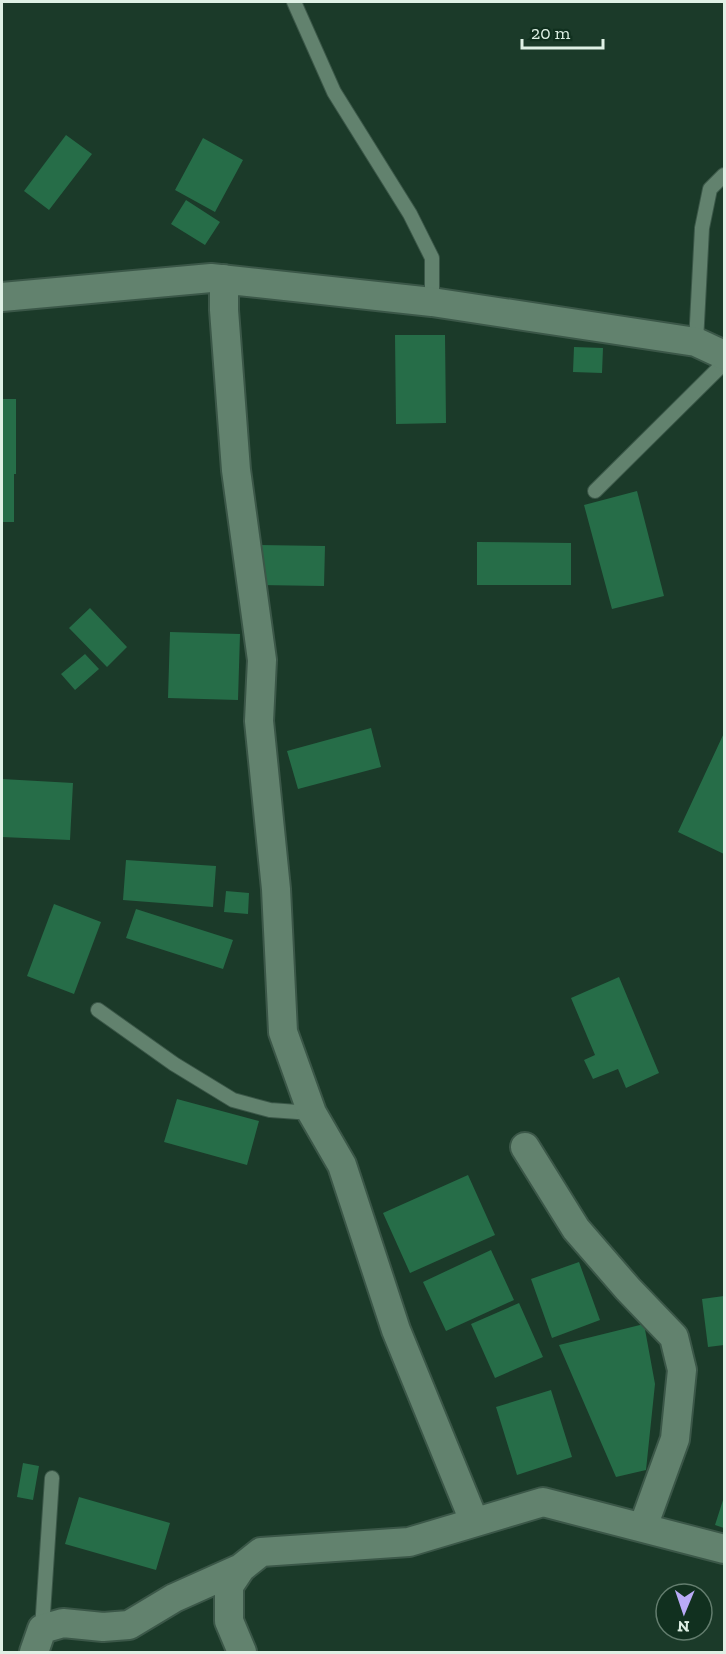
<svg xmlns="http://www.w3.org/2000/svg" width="726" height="1654" viewBox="0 0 726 1654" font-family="'Zilla Slab',serif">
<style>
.building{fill:#266d48}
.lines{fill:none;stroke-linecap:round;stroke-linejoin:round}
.lane-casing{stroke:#3b5748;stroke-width:16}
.street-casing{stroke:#3b5748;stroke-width:32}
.lane{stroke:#62826e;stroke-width:14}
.street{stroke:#62826e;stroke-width:28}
</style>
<rect width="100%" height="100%" fill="#1b3a29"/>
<path class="building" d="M66 135 92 154 49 210 24 191Z
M203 138 243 160 215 212 175 190Z
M186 200 220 222 205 245 171 224Z
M395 335H445L446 423 396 424Z
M574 347 603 348 602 373 573 372Z
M2 399H16V474H14V522H2Z
M637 491 664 596 612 609 584 505Z
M477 542 571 543V585H477Z
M259 545 325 546 324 586 259 585Z
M90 608 127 647 107 667 69 628Z
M170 632 240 634 238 700 168 698Z
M85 654 99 669 75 690 61 674Z
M371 728 381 767 298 789 287 751Z
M724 733V854L678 832Z
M2 779 73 783 70 840 2 837Z
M126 860 216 866 213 907 123 900Z
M226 891 249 893 248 914 224 912Z
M54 904 101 922 74 994 27 976Z
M136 909 233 940 223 969 126 938Z
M619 977 659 1073 626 1088 618 1069 593 1079 584 1060 595 1055 571 998Z
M177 1099 259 1121 247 1165 164 1142Z
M468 1175 495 1235 410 1273 383 1213Z
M491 1250 514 1300 446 1331 423 1282Z
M579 1262 600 1320 552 1338 531 1279Z
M724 1296V1345L708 1347 702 1299Z
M519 1303 543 1357 495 1378 471 1324Z
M644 1324 655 1384 646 1470 616 1477 559 1345Z
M551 1390 572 1457 517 1475 496 1407Z
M23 1463 39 1466 33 1500 17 1497Z
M79 1497 170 1523 156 1570 65 1544Z
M724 1497V1528L715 1525Z"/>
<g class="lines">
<g class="lane-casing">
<path id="lane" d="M294 2 334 92 410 214 432 258V302
M696 342 702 228 710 189 724 175
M595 491 724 363
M98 1010 174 1064 233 1100 270 1110 312 1113
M42 1629 52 1478"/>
</g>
<g class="street-casing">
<path id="street" d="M224 279V310L236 470 262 660 259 721 276 889 283 1032 312 1113 342 1165 396 1330 474 1521
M2 297 211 278 432 302 696 342 724 355
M525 1147 576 1229 628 1289 674 1337 682 1370 675 1439 643 1527
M34 1652 42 1629 63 1623 103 1627 129 1625 174 1598 241 1568
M242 1652 229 1621V1586L241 1568 261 1552 409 1542 543 1502 724 1549"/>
</g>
<use href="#lane" class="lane"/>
<use href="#street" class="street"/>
</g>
<rect width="726" height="1654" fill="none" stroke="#dff0e5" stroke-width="6"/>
<g transform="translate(684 1612) rotate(182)"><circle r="28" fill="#11301f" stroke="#637d6e" stroke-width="1.5"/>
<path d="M0-4.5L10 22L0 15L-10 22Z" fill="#b9aaf7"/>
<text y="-9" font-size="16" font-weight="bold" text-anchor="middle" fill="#dff0e5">N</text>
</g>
<path d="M522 39v9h81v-9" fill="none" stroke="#dff0e5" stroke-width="3"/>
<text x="531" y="39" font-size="18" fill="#dff0e5" stroke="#11301f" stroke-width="4.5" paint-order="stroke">20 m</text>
</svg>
